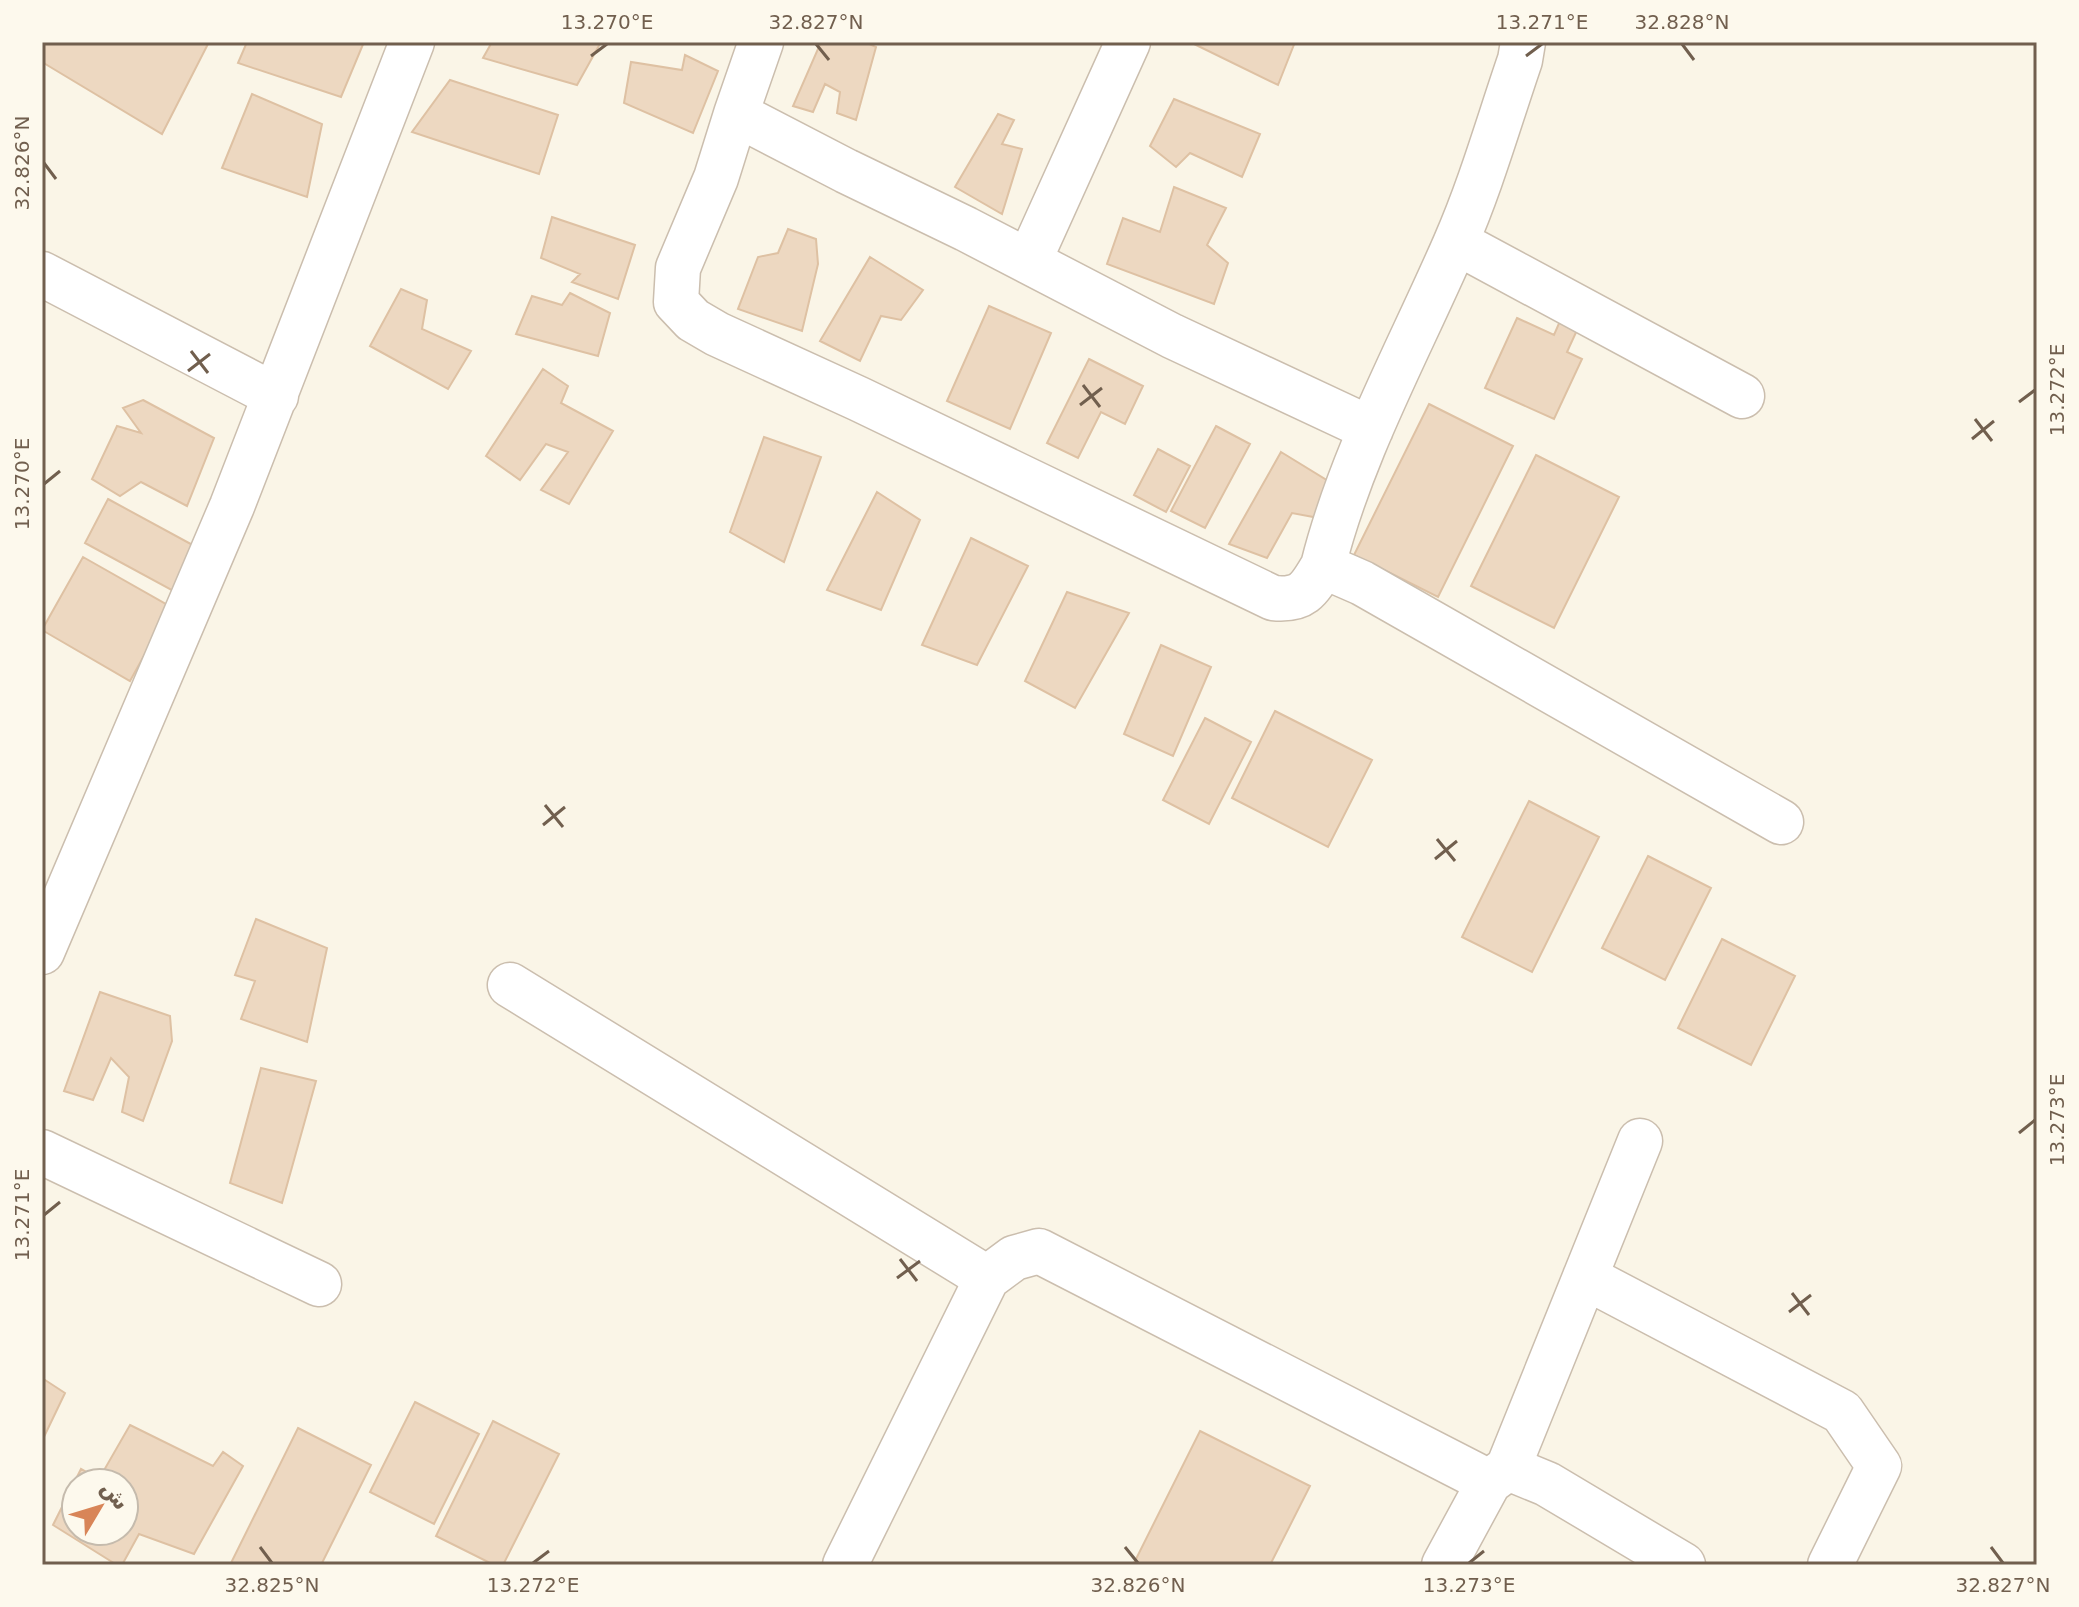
<svg xmlns="http://www.w3.org/2000/svg" width="2079" height="1607" viewBox="0 0 2079 1607" font-family="'DejaVu Sans','Noto Sans Arabic',sans-serif">
<style>
.building{fill:#edd8c1;stroke:#dec1a3;stroke-width:2;fill-rule:evenodd}
.lines{fill:none;stroke-linecap:round;stroke-linejoin:round}
.minor-casing{stroke:#cbbeae;stroke-width:47}
.minor{stroke:#fff;stroke-width:44}
.ticks{fill:none;stroke:#715f4e;stroke-width:3}
.neatline{fill:none;stroke:#715f4e;stroke-width:3}
.ticks-label{font-size:20px;text-anchor:middle;fill:#715f4e}
</style>
<rect width="100%" height="100%" fill="#faf5e7"/>
<path class="building" d="M42 42H209L162 134 42 62Z
M247 42H364L341 97 238 63Z
M492 42H601L577 85 483 58Z
M821 42H865L876 47 856 120 837 113 840 92 825 84 813 112 793 106Z
M1190 42H1295L1278 85Z
M685 55 718 71 693 133 624 103 631 62 682 70Z
M450 80 558 115 539 174 412 132Z
M252 94 322 124 307 197 222 168Z
M1174 99 1260 134 1242 177 1190 153 1176 167 1150 146Z
M998 114 1014 120 1002 144 1022 149 1002 214 955 187Z
M1174 187 1226 208 1207 245 1228 263 1214 304 1107 264 1123 218 1160 232Z
M552 217 635 245 618 299 572 282 580 274 541 258Z
M788 229 816 239 818 264 802 331 738 309 758 257 778 253Z
M870 257 923 290 901 320 881 316 860 361 820 341Z
M401 289 427 300 422 329 471 351 448 389 370 346Z
M570 293 610 313 598 356 516 334 532 296 562 305Z
M989 306 1051 333 1010 429 947 401Z
M1517 318 1554 335 1560 321 1578 328 1567 352 1582 359 1554 419 1485 388Z
M1089 359 1143 386 1125 424 1101 412 1078 458 1047 443Z
M543 369 568 386 561 403 613 431 569 504 541 490 568 452 546 444 520 480 486 456Z
M143 400 214 438 187 506 141 482 120 496 92 479 117 426 141 433 123 408Z
M1429 404 1513 446 1438 597 1354 555Z
M1216 426 1250 444 1205 528 1171 511Z
M764 437 821 457 784 562 730 532Z
M1158 449 1190 466 1166 512 1134 495Z
M1281 452 1333 484 1319 518 1292 513 1267 558 1229 544Z
M1536 455 1619 497 1554 628 1471 586Z
M877 492 920 520 881 610 827 590Z
M108 499 200 549 177 593 85 543Z
M971 538 1028 566 977 665 922 645Z
M83 557 171 607 130 681 42 630Z
M1067 592 1129 613 1075 708 1025 681Z
M1161 645 1211 667 1173 756 1124 734Z
M1275 711 1372 760 1328 847 1232 798Z
M1205 718 1251 742 1209 824 1163 800Z
M1529 801 1599 837 1532 972 1462 937Z
M1648 856 1711 888 1665 980 1602 948Z
M256 919 327 948 307 1042 241 1019 255 981 235 975Z
M1722 939 1795 976 1751 1065 1678 1028Z
M100 992 170 1016 172 1041 143 1121 122 1112 129 1077 111 1058 93 1100 64 1091Z
M261 1068 316 1081 282 1203 230 1183Z
M42 1378 65 1393 42 1441Z
M415 1402 479 1434 434 1524 370 1492Z
M493 1421 559 1454 503 1565H494L436 1536Z
M130 1425 213 1466 223 1452 243 1466 194 1554 139 1534 122 1565H117L53 1525 81 1469 99 1479ZM76 1483H124V1531H76Z
M298 1428 371 1465 321 1565H230Z
M1200 1431 1310 1486 1270 1565H1133Z"/>
<g class="lines">
<g class="minor-casing">
<path id="minor" d="M761 42 736 114 846 171 966 229 1172 336 1371 429
M1523 42 1520 60C1499 121 1481 185 1455 244 1409 350 1351 454 1323 566L1362 583 1781 822
M736 114 716 178 678 268 676 302 693 320 717 334 859 399 1273 598C1303 601 1309 590 1323 566
M1456 242 1742 396
M1029 261 1128 42
M42 274 276 396
M42 952 232 506 412 42
M510 985 987 1278
M42 1152 319 1284
M1585 1277 1842 1412 1879 1466 1830 1565
M1508 1468 1547 1484 1683 1565
M845 1565 987 1278 1014 1258 1039 1251 1489 1482
M1444 1565 1489 1482 1508 1468 1640 1141"/>
</g>
<use href="#minor" class="minor"/>
</g>
<path class="ticks" d="M816 44 829 60M1682 44 1694 60M591 56 607 44M1526 56 1542 44M44 163 56 179M191 351 208 373M188 371 210 354M1083 385 1100 407M2019 402 2035 390M1080 405 1102 388M1975 419 1992 441M1972 439 1994 421M44 484 60 471M545 805 563 827M543 825 565 807M1437 839 1455 861M1435 859 1457 841M2019 1133 2035 1120M44 1215 60 1202M900 1259 917 1281M897 1278 920 1261M1792 1293 1809 1315M1789 1312 1811 1295M260 1547 272 1563M1125 1547 1138 1563M1991 1547 2003 1563M533 1563 549 1551M1469 1563 1484 1551"/>
<rect width="2079" height="1607" fill="none" stroke="#fdf9ed" stroke-width="88"/>
<g transform="translate(100 1507) rotate(52)"><circle r="38" fill="#fdf9ed" stroke="#c5bbad" stroke-width="2"/>
<path d="M0-6L14 30L0 20L-14 30Z" fill="#d88558"/>
<text y="-12" font-size="22" font-weight="bold" text-anchor="middle" fill="#715f4e">ش</text>
</g>
<rect x="44" y="44" width="1991" height="1519" class="neatline"/>
<g class="ticks-label">
<text x="607" y="29">13.270°E</text>
<text x="816" y="29">32.827°N</text>
<text x="1542" y="29">13.271°E</text>
<text x="1682" y="29">32.828°N</text>
<text transform="translate(22 163) rotate(-90)" y="7">32.826°N</text>
<text transform="translate(2057 390) rotate(-90)" y="7">13.272°E</text>
<text transform="translate(22 484) rotate(-90)" y="7">13.270°E</text>
<text transform="translate(2057 1120) rotate(-90)" y="7">13.273°E</text>
<text transform="translate(22 1215) rotate(-90)" y="7">13.271°E</text>
<text x="272" y="1592">32.825°N</text>
<text x="533" y="1592">13.272°E</text>
<text x="1138" y="1592">32.826°N</text>
<text x="1469" y="1592">13.273°E</text>
<text x="2003" y="1592">32.827°N</text>
</g>
</svg>
